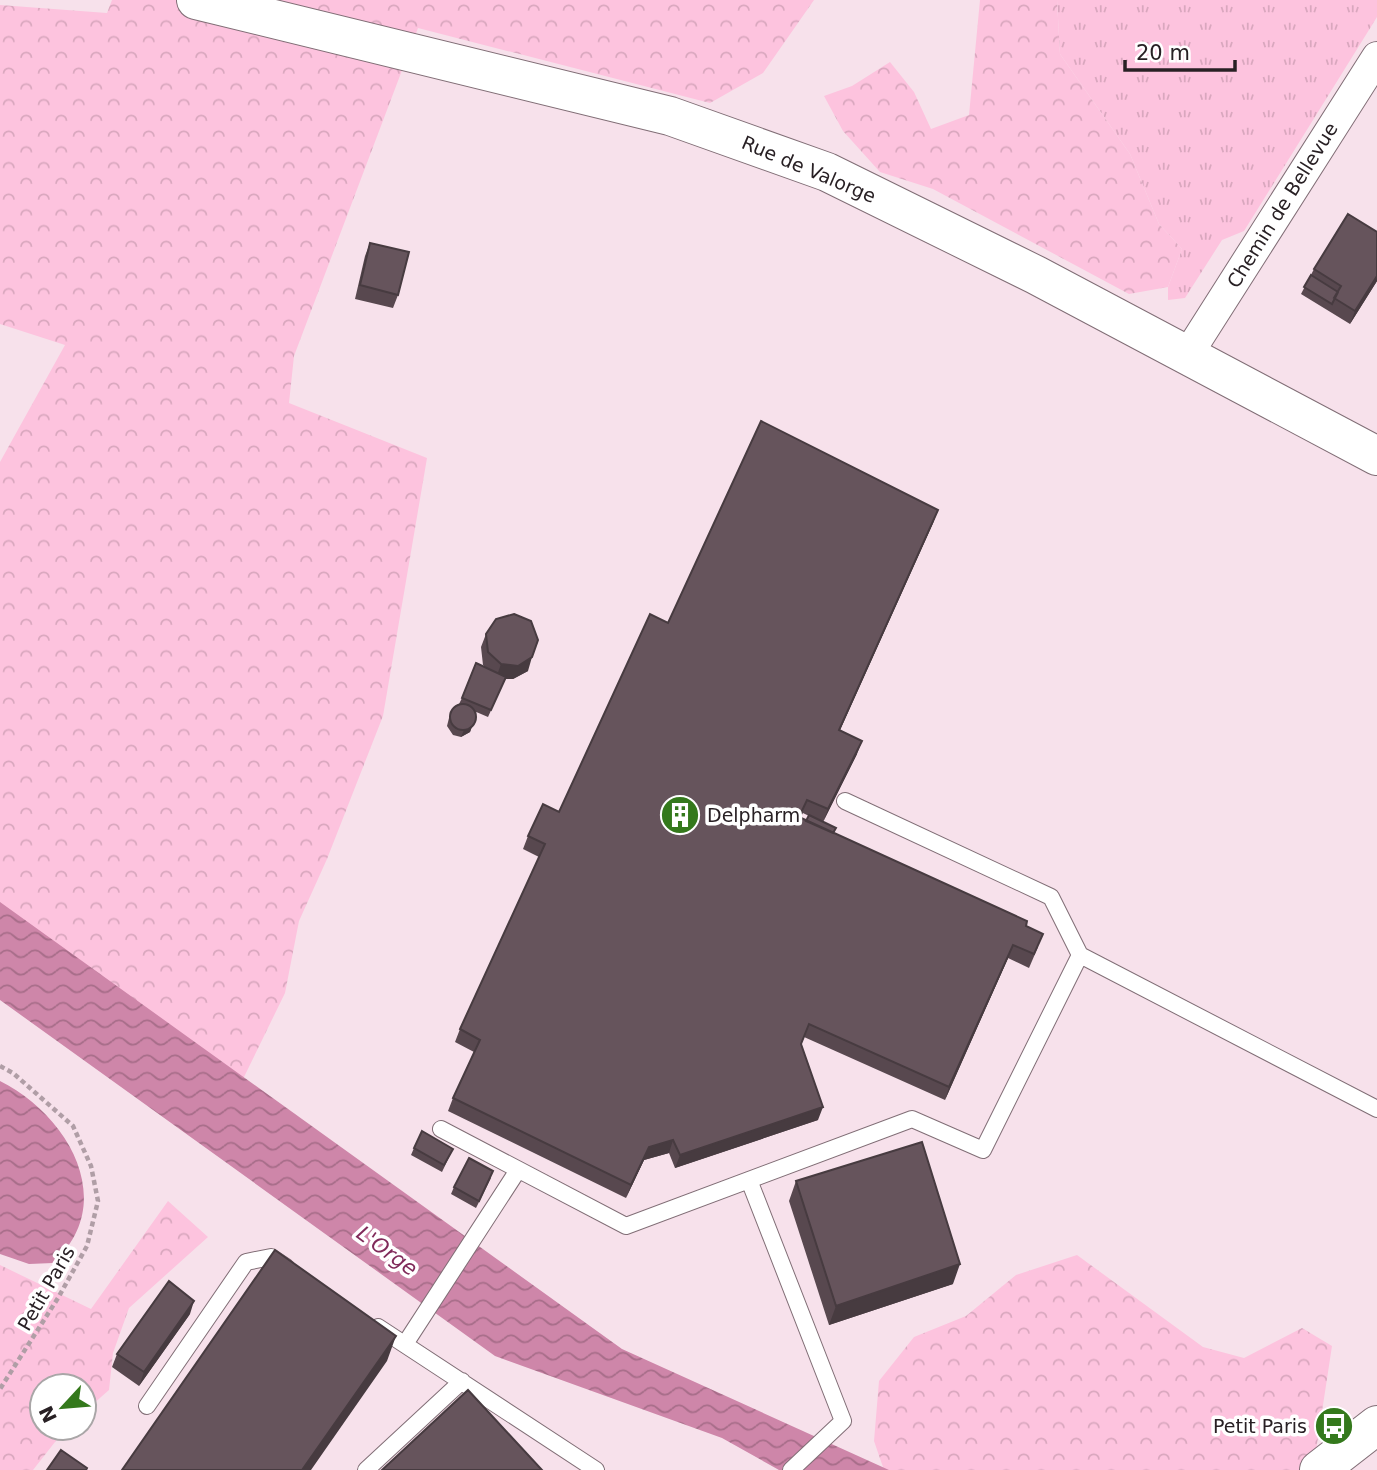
<svg xmlns="http://www.w3.org/2000/svg" width="1377" height="1470" viewBox="0 0 1377 1470" font-family="'DejaVu Sans',sans-serif">
<style>
.grass{fill:url(#grass-tufts)}
.forest{fill:url(#forest-crowns)}
.water{fill:url(#water-waves)}
.lines{fill:none;stroke-linecap:round;stroke-linejoin:round}
.service-casing{stroke:#816e76;stroke-width:18}
.minor-casing{stroke:#816e76;stroke-width:32}
.tertiary-casing{stroke:#816e76;stroke-width:40}
.path{stroke:#b09ea6;stroke-width:4.5;stroke-dasharray:5 3.5;stroke-linecap:butt}
.service{stroke:#fff;stroke-width:16}
.minor{stroke:#fff;stroke-width:30}
.tertiary{stroke:#fff;stroke-width:38}
.wall{fill:#58484f;fill-rule:evenodd}
.shaded-wall{fill:#473b40}
.building{fill:#66545c;stroke:#473b40;stroke-width:2}
.labels{text-anchor:middle;dominant-baseline:central;stroke-width:7;stroke-linejoin:round;paint-order:stroke}
.street-label{font-size:19px;fill:#282024;stroke:#fff}
.poi-label{font-size:19px;fill:#282024;stroke:#fff;text-anchor:start}
.water-label{font-size:21px;font-style:italic;fill:#802a5a;stroke:#fff}
</style>
<defs>
<pattern id="grass-tufts" width="24" height="20" patternUnits="userSpaceOnUse" patternTransform="scale(1.75)"><rect width="24" height="20" fill="#fdc3de"/><path d="M3 7l-1-3M5 7V3M7 7l1-3M15 17l-1-3M17 17v-4M19 17l1-3" fill="none" stroke="#d9a7be"/></pattern>
<pattern id="forest-crowns" width="20" height="18" patternUnits="userSpaceOnUse" patternTransform="scale(1.75)"><rect width="20" height="18" fill="#fdc3de"/><path d="M2 6a3 3 0 1 1 6 0M12 15a3 3 0 1 1 6 0" fill="none" stroke="#d9a7be"/></pattern>
<pattern id="water-waves" width="16" height="10" patternUnits="userSpaceOnUse" patternTransform="scale(1.75)"><rect width="16" height="10" fill="#ce86a9"/><path d="M0 5q4-4 8 0t8 0" fill="none" stroke="#a76d89"/></pattern>
</defs>
<rect width="100%" height="100%" fill="#f7e1eb"/>
<path class="grass" d="M1057 0H1377V17L1244 231 1222 240 1185 298 1168 300V287L1182 249 1159 224 1130 154 1060 54Z"/>
<path class="forest" d="M112 0H814L763 73 710 103 418 28 294 356 289 403 427 458 383 716 327 859 299 921 285 993 244 1077 211 1081 0 951V462L65 345 0 324V5L107 13Z
M980 0H1057L1060 54 1130 154 1159 224 1182 249 1168 287 1129 294 933 189 880 172 843 131 824 96 852 86 890 62 914 92 931 129 969 115Z
M168 1201 208 1237 129 1308 113 1353 109 1390 84 1412V1386H42V1428H66L33 1470H0V1265L91 1309Z
M1077 1255 1203 1347 1244 1358 1302 1328 1332 1346 1314 1464 1310 1470H884L874 1441 879 1381 914 1337 966 1316 1016 1275Z"/>
<path class="water" d="M0 902 622 1349 889 1470H779L722 1438 495 1356 0 1000Z
M0 1081C67 1114 120 1202 53 1263L29 1264 0 1254Z"/>
<g class="lines">
<g class="service-casing">
<path id="service" d="M845 801 1051 897 1080 955
M441 1129 626 1226 912 1119 983 1150 1080 955 1377 1109
M749 1180 843 1421 791 1470
M378 1327 596 1470
M405 1344 518 1170
M147 1406 246 1262 271 1257 286 1267
M366 1470 462 1381"/>
</g>
<g class="minor-casing">
<path id="minor" d="M1188 354 1377 57"/>
</g>
<g class="tertiary-casing">
<path id="tertiary" d="M196 0 670 116 827 172 1036 275 1377 456
M1319 1470 1377 1425"/>
</g>
<path class="path" d="M0 1066 13 1073 73 1126 91 1166 98 1201 87 1246 58 1298 0 1389"/>
<use href="#service" class="service"/>
<use href="#minor" class="minor"/>
<use href="#tertiary" class="tertiary"/>
</g>
<path class="wall" d="M1377 232V281L1350 324 1301 294 1314 269Z
M370 243 398 295 393 308 355 299 365 256Z
M938 510 933 523 840 730 857 754 823 822 836 828 834 833 1026 926 1038 947 1029 968 1008 958 945 1100 804 1037 801 1044 818 1120 675 1168 669 1153 644 1160 626 1198 448 1111 453 1098 474 1052 455 1042 460 1029 539 857 523 849 528 836 559 812 668 623ZM803 813 809 816 806 821 800 818Z
M486 634 528 671 513 679H505L488 717 474 711 476 716 470 732 461 737 453 735 447 726 449 718 451 711 460 705 459 704 462 698 486 668 483 665 481 647Z
M414 1148 453 1149 442 1172 411 1155Z
M491 1178 476 1208 451 1194 454 1187Z
M796 1181 953 1284 829 1325 789 1201Z
M190 1314 139 1386 112 1367 117 1354Z"/>
<path class="shaded-wall" d="M1377 276V281L1350 324 1355 311Z
M938 510 933 523 834 743 839 730Z
M532 657 528 671 513 679H505L488 717 491 710 496 678 501 664Z
M472 726 470 732 461 737 464 730Z
M862 741 857 754 823 822 828 809Z
M1013 945 1008 958 945 1100 949 1087Z
M823 1107 818 1120 675 1168 680 1155Z
M673 1140 669 1153 644 1160 626 1198 631 1185 649 1147Z
M960 1264 953 1284 829 1325 836 1306Z
M194 1301 190 1314 139 1386 144 1372Z
M396 1336 387 1361 311 1470H302Z"/>
<path class="building" d="M1348 214 1377 232V276L1355 311 1334 298 1341 286 1314 269Z
M370 243 409 252 398 295 360 285Z
M1311 275 1338 292 1332 304 1304 287Z
M761 421 938 510 839 730 862 741 828 809 807 800 799 817 1027 921 1026 926 1043 934 1034 954 1013 945 949 1087 809 1024 801 1044 823 1107 680 1155 673 1140 649 1147 631 1185 453 1098 480 1040 460 1029 545 844 528 836 543 804 559 812 650 614 668 623Z
M514 614 531 621 538 640 532 657 518 666 501 664 488 652 486 634 496 619Z
M476 663 506 677 491 710 462 698Z
M450 717a13 13 0 1 1 26 0a13 13 0 1 1-26 0Z
M809 815 836 828 833 833 806 821Z
M422 1131 453 1149 444 1165 414 1148Z
M922 1142 960 1264 836 1306 796 1181Z
M469 1158 493 1171 479 1201 454 1187Z
M275 1250 396 1336 302 1470H122Z
M169 1281 194 1301 144 1372 117 1354Z
M468 1390 542 1470H382Z
M61 1450 87 1468 86 1470H47Z"/>
<defs>
<g id="building-disc" transform="scale(2.0125)"><circle r="9.5" fill="#34791c" stroke="#fff"/><path d="M-4-6H4V6H1V3H-1V6H-4ZM-2.5-4.3h1.7v1.8h-1.7ZM.8-4.3h1.7v1.8H.8ZM-2.5-1h1.7V.8h-1.7ZM.8-1h1.7V.8H.8Z" fill="#fff"/></g>
<g id="bus-disc" transform="scale(2.0125)"><circle r="9.5" fill="#34791c" stroke="#fff"/><path d="M-5-6H5V4H4V6H2V4H-2V6H-4V4H-5ZM-3.5-4V0h7V-4ZM-3.5 1.2v1.5H-2V1.2ZM2 1.2v1.5H3.5V1.2Z" fill="#fff"/></g>
</defs>
<g fill-rule="evenodd">
<use href="#building-disc" x="680" y="815"/>
<use href="#bus-disc" x="1334" y="1426"/>
</g>
<g class="labels">
<g class="street-label">
<text transform="translate(809 169) rotate(23)">Rue de Valorge</text>
<text transform="translate(1282 205) rotate(-58)">Chemin de Bellevue</text>
<text transform="translate(46 1288) rotate(-60)">Petit Paris</text>
</g>
<g class="poi-label">
<text x="707" y="815">Delpharm</text>
<text x="1307" y="1426" text-anchor="end">Petit Paris</text>
</g>
<g class="water-label">
<text transform="translate(387 1251) rotate(36)">L'Orge</text>
</g>
</g>
<g transform="translate(63 1407) rotate(244)"><circle r="33" fill="#ffffff" stroke="#a9a6a7" stroke-width="2"/>
<path d="M0-5L12 26L0 18L-12 26Z" fill="#34791c"/>
<text y="-10" font-size="19" font-weight="bold" text-anchor="middle" fill="#282024">N</text>
</g>
<path d="M1125 60v10h110v-10" fill="none" stroke="#282024" stroke-width="3.5"/>
<text x="1136" y="60" font-size="21" fill="#282024" stroke="#ffffff" stroke-width="5" paint-order="stroke">20 m</text>
</svg>
